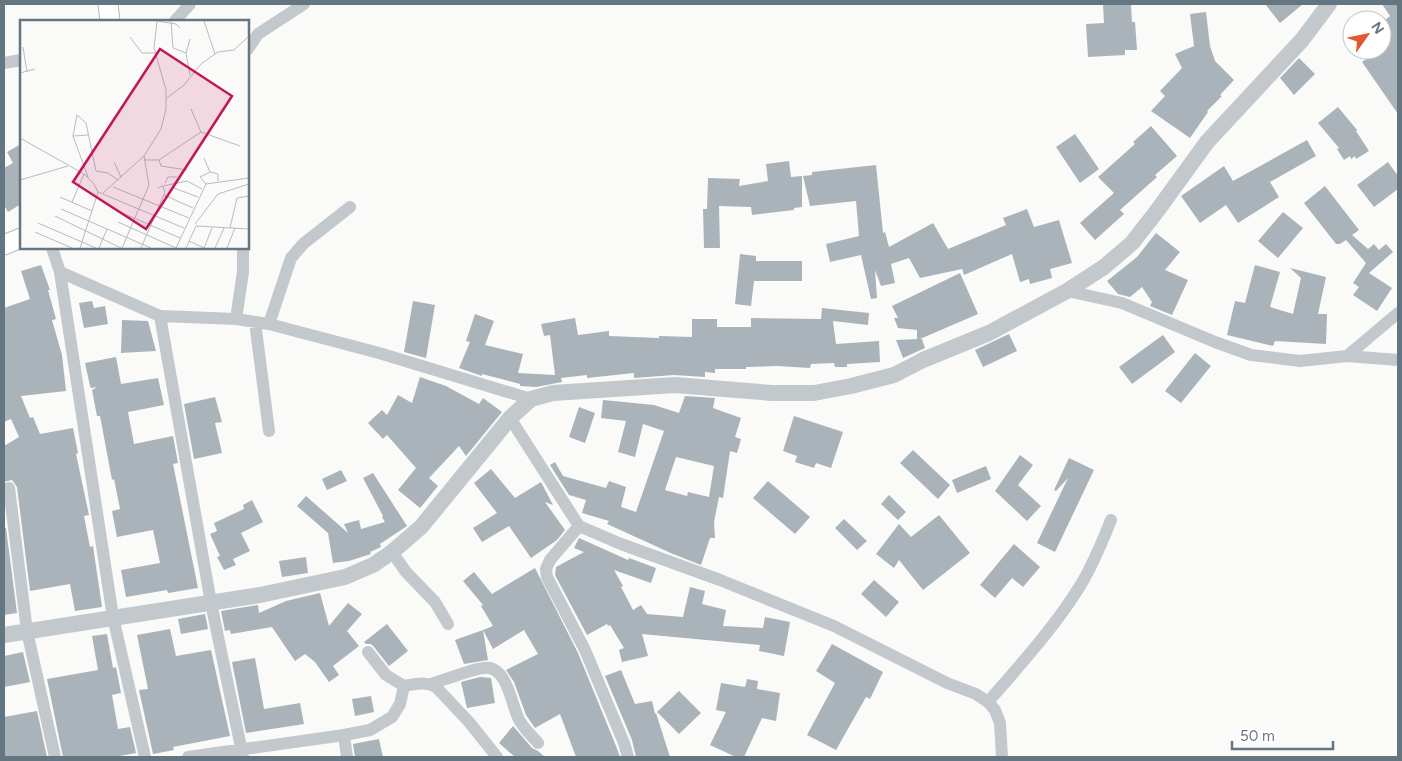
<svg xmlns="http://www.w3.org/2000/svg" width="1402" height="761" viewBox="0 0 1402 761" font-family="Figtree,sans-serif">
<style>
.building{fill:#aab3b9;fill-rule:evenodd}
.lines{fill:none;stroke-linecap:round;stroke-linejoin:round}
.secondary-casing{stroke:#b3babf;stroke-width:21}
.minor{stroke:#c3c8cc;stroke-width:12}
.tertiary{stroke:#c3c8cc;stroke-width:16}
.secondary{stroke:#fff;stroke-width:19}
.inset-road{fill:none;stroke:#b5bdc2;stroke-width:1}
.view{fill:#c2185b;fill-opacity:0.15;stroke:#c2185b;stroke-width:2.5}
.inset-edge{fill:none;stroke:#657683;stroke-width:2.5}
</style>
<rect width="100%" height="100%" fill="#fafaf8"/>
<path class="building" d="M1103 4H1131L1132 22H1135L1137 50H1125V55L1088 57 1086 24 1104 23Z
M1265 4H1303L1280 23Z
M1382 4H1398V114L1362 62 1379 50H1382V48L1388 44 1382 35V23L1390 16Z
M1206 12 1210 46 1215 61 1234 80 1220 95 1222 96 1207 111 1208 112 1190 138 1151 111 1165 96 1160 91 1182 68 1175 54 1194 46 1190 14Z
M1299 58 1315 74 1294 95 1280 78Z
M1338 107 1357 130 1356 131 1369 151 1356 159 1355 156 1351 159 1350 156 1344 160 1337 149 1339 148 1318 123Z
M1151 126 1177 156 1155 175 1157 177 1120 210 1124 214 1095 240 1080 223 1114 193 1098 177 1135 144 1133 142Z
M1075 134 1099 169 1080 183 1056 147Z
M1307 140 1316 156 1270 182 1279 197 1238 223 1226 205 1200 223 1181 196 1224 166 1233 181Z
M21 144V204L8 212 4 205V168L13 163 7 152Z
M789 161 791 177 802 176V207L794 208V210L752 215 751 207 719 206 720 248H704L703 209H707L708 178 740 179 739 186 768 181 766 164Z
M1388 162 1398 176V189L1374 207 1357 185Z
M876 165 883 233 885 232 889 247 933 223 948 249 1006 225 1003 218 1027 209 1034 227 1059 220 1072 263 1050 269 1052 278 1030 284 1029 279 1020 282 1012 254 964 275 962 269 920 278 909 258 891 264 895 283 881 286 875 270 877 298 871 299 861 255 830 262 826 244 859 236 856 201 810 206 803 176 812 175V172Z
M1325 186 1359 230 1352 235 1368 249 1374 244 1379 250 1386 244 1393 252 1369 273 1392 288 1377 311 1353 295 1359 287 1353 283 1366 263 1346 240 1340 244H1336L1304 203Z
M1283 212 1303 228 1278 258 1258 241Z
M1156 233 1180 252 1165 270 1188 280 1172 315 1150 306 1152 302 1142 287 1130 297 1118 294 1107 281 1137 257Z
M740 254 756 256V261H802V281H754L751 306 735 304Z
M41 265 50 290H48L56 319 52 320 62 355 66 391 21 396 30 418 33 417 40 434 73 428 78 453 76 454 89 515 84 516 90 547 93 546 102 607 75 611 70 584 30 591 17 487 12 480 4 482V446L19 437 11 419 4 422V308L30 299 21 271Z
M1255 265 1280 272 1270 307 1293 314 1301 278 1290 268 1326 277 1318 314H1327L1326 344 1275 341 1273 346 1227 335 1235 301 1245 303Z
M960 273 978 314 920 339H922L925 348 903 358 896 340 917 339V330L898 328 894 318H898L892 306Z
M92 301 94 308 105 306 108 324 84 328 79 303Z
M413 301 435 305 426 358 404 352Z
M822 308 869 313 868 325 833 321 836 344 879 341 880 362 847 364V367H835L834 363 811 364 810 368 777 366 746 367V369H715V373L705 372V377L674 375 634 378V373L587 378V375L561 378 562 382 536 387 520 386V384L482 374V376L459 368 470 342 466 341 475 314 494 321 485 345 523 354 518 373 555 375 550 335 544 336 541 324 575 318 578 335 609 331V336L659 338V336L692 337V319H717V327H751V318L821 319Z
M122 320 148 321 156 351 121 353Z
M1009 334 1017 351 983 367 975 350Z
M1163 335 1175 352 1132 384 1119 367Z
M1195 353 1211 366 1181 403 1165 391Z
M116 357 121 384 158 378 164 405 128 412 134 444 173 436 178 463 173 464 198 588 168 593 167 590 126 597 121 570 160 563 153 530 117 537 112 511 120 509 114 479 112 480 100 416H97L92 390 97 387 91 388 90 386 85 363Z
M420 377 446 386 479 404 483 398 502 412 466 456 459 446 429 478 438 486 420 508 398 490 416 468 387 435 383 439 368 423 382 410 387 415 398 395 412 403Z
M685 396 715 398 713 408 741 418 735 437 741 439 737 453 730 451 723 498 719 497 714 522 715 538H710L701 565 673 554 607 524 609 521 582 513 586 500 569 495 550 465 555 462 563 476 606 488 609 481 626 487 621 507 636 512 664 431 643 424 635 457 618 452 626 421 601 418 603 400 654 405 679 413ZM676 457 714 466 709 497 688 492 687 496 665 490Z
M215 397 222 422 215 423 222 453 194 459 184 404Z
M579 407 595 413 585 443 569 437Z
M794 416 843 432 831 468 816 463 814 468 795 462 797 456 783 451Z
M913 450 950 485 938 499 900 463Z
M1020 455 1033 465 1018 485 1041 506 1027 521 995 491Z
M1069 458 1094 470 1055 552 1037 543 1068 478 1056 491 1054 490Z
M986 466 991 479 957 493 952 480Z
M491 469 515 498 541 482 553 505 545 502 565 530 557 540 531 558 509 526 482 542 473 528 497 513 474 483Z
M341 470 347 481 327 490 322 479Z
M373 473 407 526 380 544 381 547 370 552 371 554 349 561 333 563 328 533 297 506 306 496 348 533 344 524 359 520 361 529 385 522 382 517 383 516 363 478Z
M768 481 810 517 795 534 753 498Z
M889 495 906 512 898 520 881 504Z
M252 500 263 522 241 533 250 551 233 559 236 565 224 570 217 557 220 556 210 534 217 531 214 523 244 509 243 505Z
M939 515 970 553 923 590 899 560 894 568 876 554 899 524 911 537Z
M844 519 867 541 857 550 835 528Z
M4 528H6L17 613 4 615Z
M579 538 628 560 629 558 656 568 651 583 614 570 623 586 621 587 633 610 641 605 647 614 683 617 690 587 705 591 702 604 726 610 723 626 763 628 765 617 790 622 784 656 759 651 760 645 642 634 648 656 622 662 619 650 624 648 610 625 608 626 607 624 587 635 555 575 556 567 584 552 574 548Z
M1014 544 1040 567 1023 587 1012 578 995 598 980 585Z
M306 557 308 573 282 577 279 561Z
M535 568 578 653 616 746 620 757H576L560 714 535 728 526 715 514 682 506 670 538 654 524 630 493 649 483 630 493 626 481 606 483 605 463 581 474 572 492 594Z
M874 580 899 602 886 617 861 594Z
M320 593 329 626 348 603 362 614 347 631 359 646 333 666 339 675 329 682 315 662 305 654 295 661 272 627 231 634 230 630 225 631 221 611 258 605 259 613 286 601Z
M205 614 208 629 181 634 178 619Z
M387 624 408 651 389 666 374 647 371 644H366L364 642Z
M170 629 176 656 211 650 230 736 173 747 174 750 153 754 139 690 148 689 137 635Z
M483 630 488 660 464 664 455 640Z
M107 634 113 668 116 667 121 693 112 695 118 729 130 727 136 753 114 757H63L47 679 98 670 92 636Z
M832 644 883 672 870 699 866 697 836 750 807 735 835 683 816 671Z
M23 652 30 682 4 687V656Z
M255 658 264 709 300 703 304 724 246 733 232 662Z
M621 670 635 704 652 701 655 714 656 713 670 757H636L632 740 605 676Z
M480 677 491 678 495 703 467 708 461 682Z
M747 679 758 681 757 689 780 693 776 721 762 718 744 757H736L710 745 726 712 716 710 721 683 745 687Z
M679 691 701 713 679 734 657 712Z
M371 696 374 712 355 716 352 699Z
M37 711 47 757H4V717Z
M513 726 532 748 538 751 545 757H515L499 743Z
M379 739 383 757H355L353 744Z"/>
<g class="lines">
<g class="secondary-casing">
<path id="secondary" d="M108 4 110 21
M4 245 21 238"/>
</g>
<path class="minor" d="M175 21 190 4
M248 49 258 34 304 4
M4 63 21 60
M52 248 60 272 113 617 145 757
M60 272 160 316 236 319 269 324 379 353 531 399
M1067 291 1122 303 1215 342 1251 355 1300 361 1347 356 1398 360
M160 316 211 603 243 757
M236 319 243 272V248
M255 322 269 431
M269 324 291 258 303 244 350 207
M1347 356 1398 313
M510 418 579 526 621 544 720 580 834 626 947 683 976 694 988 702 995 710 1000 723 1002 757
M9 488 27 631 55 757
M579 526 550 560 546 569 547 577 585 650 624 743 628 757
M392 552 406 572 435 602 448 624
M431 684C445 680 471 669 484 668 506 665 511 701 517 715 520 725 531 735 538 743
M404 686C415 684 427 681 437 688L469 722 497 757
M988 702C1020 665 1054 628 1080 586 1093 565 1102 542 1111 520
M344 735 347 757
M188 757 344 735 370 730 392 717 400 704 404 686 386 675 368 652"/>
<path class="tertiary" d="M4 635 260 595 345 577 373 565 392 552 421 527 510 418 531 399 553 393 675 385 772 393H814L851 386 894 375 923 360 989 333 1067 291 1104 267 1132 243 1157 211 1207 142 1302 40 1329 4"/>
<use href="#secondary" class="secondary"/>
</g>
<g transform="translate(20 20)">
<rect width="229" height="229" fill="#fafaf8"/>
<path class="inset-road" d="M137 1 156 4 160 8M151 1 153 28 166 33M184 1 195 34M110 17 122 33H135M170 19 166 33 170 55M3 27 7 52M0 53 15 49M147 78 164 65 181 44 198 32 214 30 229 16M171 89 181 112M53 116 69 115M0 118 64 154 74 164 78 172 60 228M184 138 190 152M124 140H139L181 112 220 126M139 140 141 146 167 150M94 142 101 157M68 157 53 116 57 95 66 103 76 151 88 153 98 160M0 160 48 146M145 163 148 157H157M186 164 180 157 190 152 198 154V161M143 166 167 161 182 169M93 167 169 198M154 168 178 177M78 172 164 208M83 173 124 136M144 175 173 188M40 177 72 191M52 182 64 154M41 189 131 228M100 192 160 218M35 196 101 228M98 202 156 228M18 203 76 228M175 204 198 174 229 164M210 208 217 178 229 176M15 212 52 228M169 221 184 228 192 208M79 228 87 209M102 228 129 165 124 136 141 109 146 89V70L134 28 137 1M121 228 145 172 143 166 138 168M156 228 186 164 229 158M166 228 176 206 229 209M195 228 204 208M207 228 215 208"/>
<path class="view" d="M140 29 212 76 126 209 53 162Z"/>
<rect width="229" height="229" class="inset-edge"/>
</g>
<rect width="1402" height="761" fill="none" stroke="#657683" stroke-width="10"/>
<g transform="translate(1367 35) rotate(57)"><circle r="24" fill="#ffffff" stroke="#c1c8cd"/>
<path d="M0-4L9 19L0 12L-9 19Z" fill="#e4572e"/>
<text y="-8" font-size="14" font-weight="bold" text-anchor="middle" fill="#657683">N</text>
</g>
<path d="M1232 741v8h101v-8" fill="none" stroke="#657683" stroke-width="2.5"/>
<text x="1240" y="741" font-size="15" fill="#657683" stroke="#ffffff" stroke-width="4" paint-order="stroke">50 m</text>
</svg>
